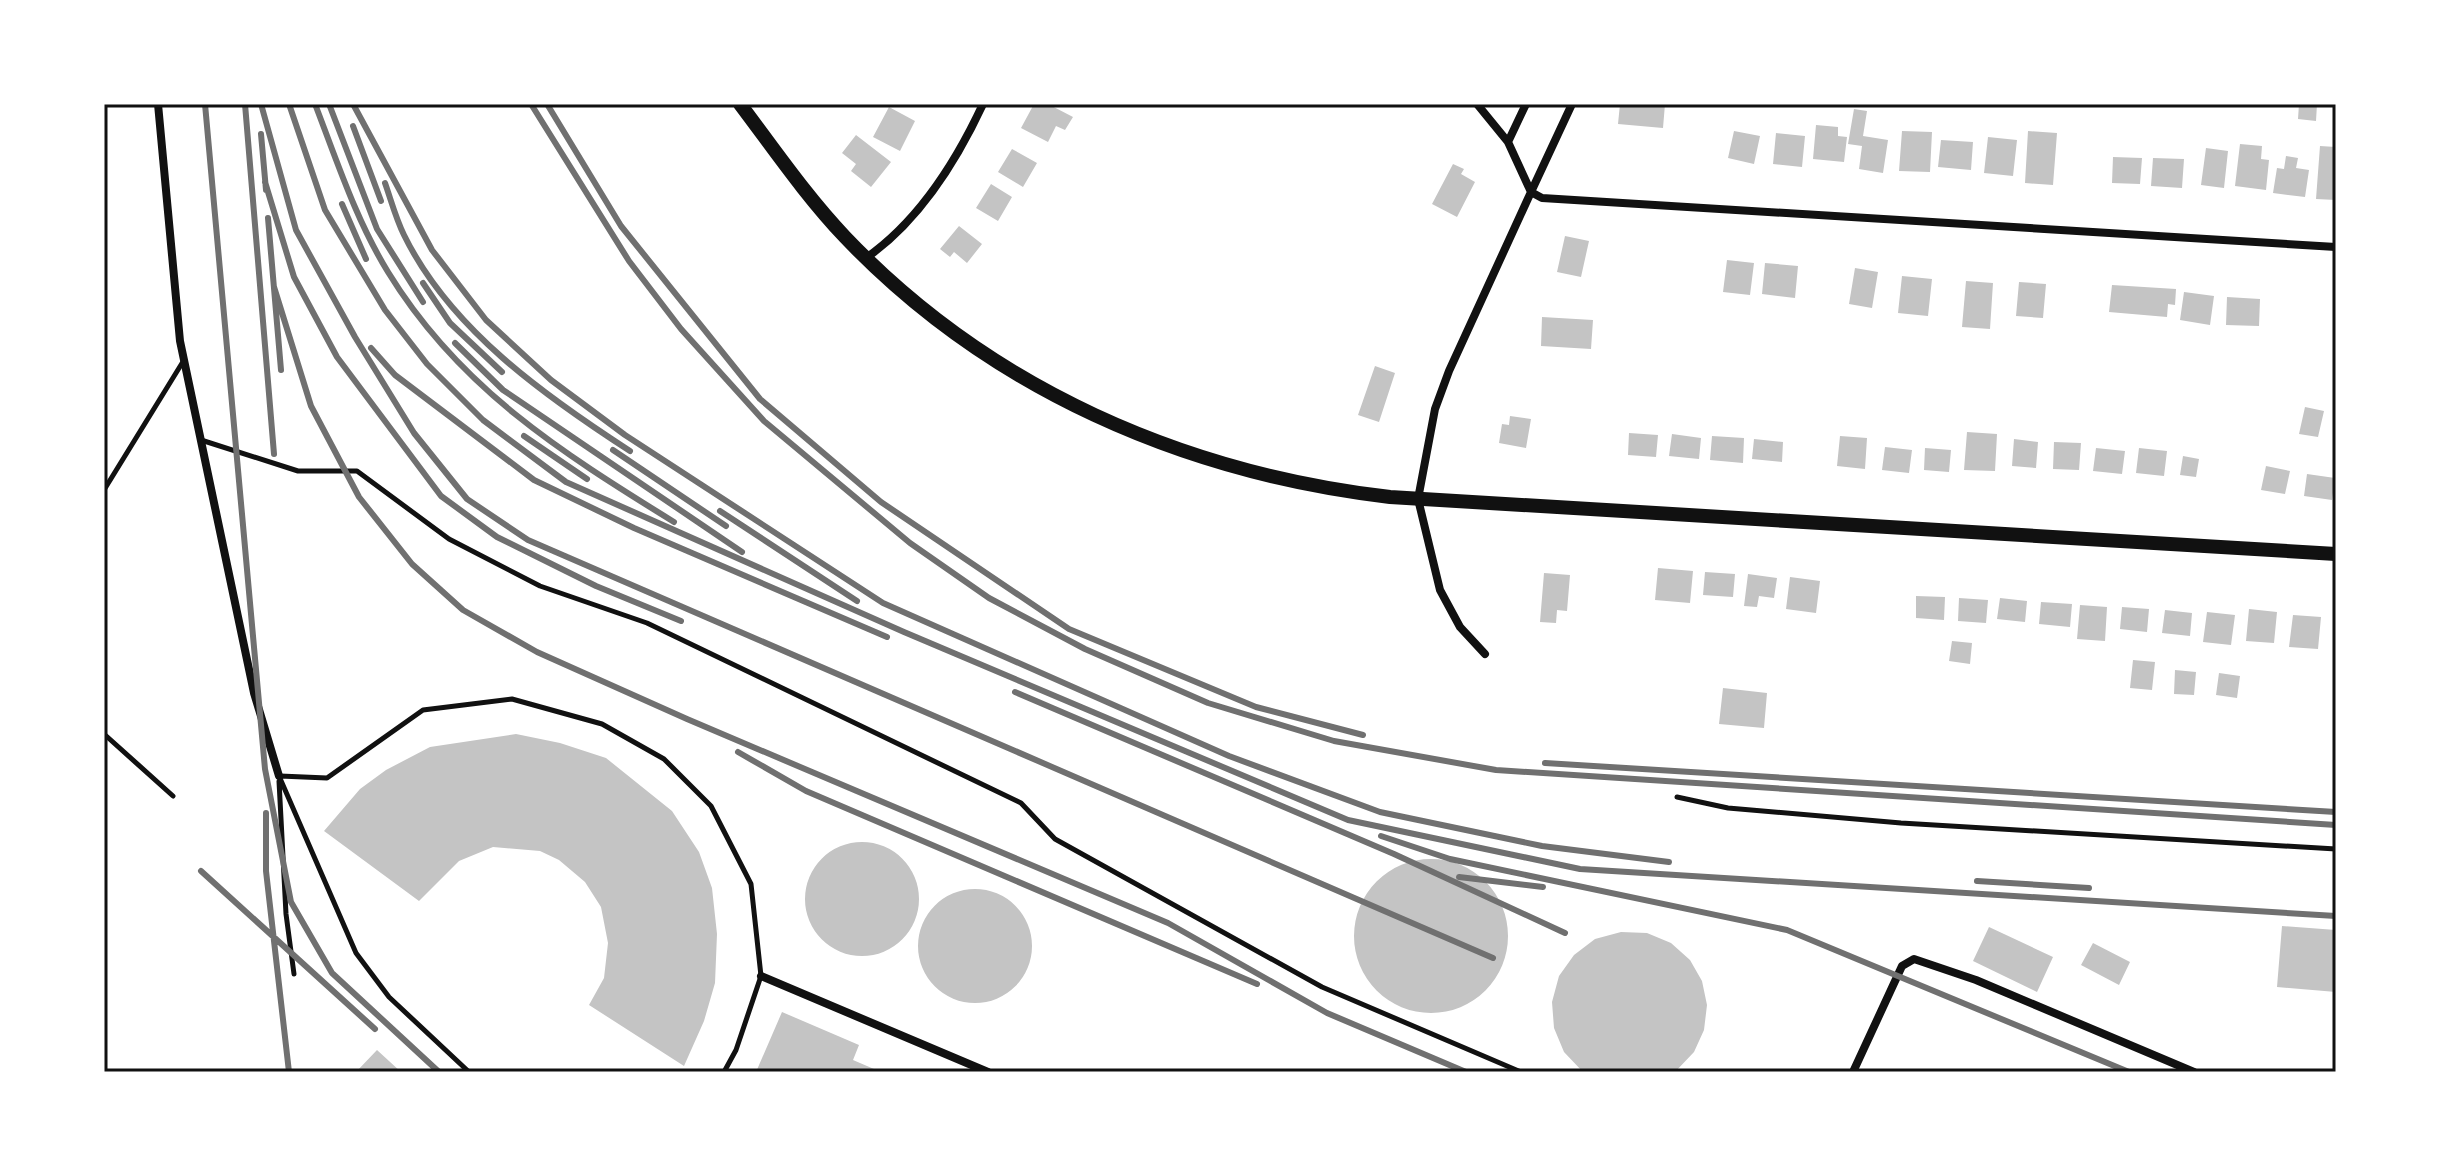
<svg xmlns="http://www.w3.org/2000/svg" width="2440" height="1176" viewBox="0 0 2440 1176" font-family="Roboto,sans-serif">
<style>
.building{fill:#c4c4c4}
.lines{fill:none;stroke-linecap:round;stroke-linejoin:round}
.service{stroke:#111;stroke-width:5}
.minor{stroke:#111;stroke-width:8}
.secondary{stroke:#111;stroke-width:14}
.rail{stroke:#707070;stroke-width:6}
.neatline{fill:none;stroke:#111;stroke-width:3}
</style>
<rect width="100%" height="100%" fill="#fff"/>
<path class="building" d="M1034 104H1048L1073 117 1065 130 1056 126 1048 142 1021 128Z
M1620 104H1665L1663 128 1618 124Z
M2299 104H2317L2316 121 2298 119Z
M889 107 915 121 900 151 873 137Z
M1854 109 1867 111 1863 136 1888 140 1883 173 1859 169 1862 146 1848 144Z
M1816 125 1838 127V136L1847 137 1844 162 1813 159Z
M1734 131 1760 136 1754 164 1728 158Z
M1902 131 1932 132 1930 172 1899 171Z
M2028 131 2057 133 2053 185 2025 183Z
M1776 133 1805 136 1802 167 1773 164Z
M856 135 891 162 871 187 851 171 856 164 842 153Z
M1988 137 2017 140 2013 176 1984 173Z
M1941 140 1973 142 1971 170 1938 167Z
M2240 144 2262 146 2261 159 2269 160 2266 190 2235 186Z
M2320 146 2336 147V200L2316 199Z
M2206 148 2228 151 2224 188 2201 185Z
M1012 149 1037 163 1023 187 998 172Z
M2286 156 2298 158 2296 168 2309 170 2305 197 2273 193 2277 168 2284 169Z
M2113 157 2142 158 2140 184 2112 183Z
M2153 158 2184 159 2182 188 2151 186Z
M1453 164 1464 169 1461 174 1475 182 1457 217 1432 204Z
M991 184 1012 197 998 221 976 208Z
M959 226 982 244 967 263 954 252 950 257 940 249Z
M1565 236 1589 241 1581 277 1557 272Z
M1727 260 1754 263 1750 295 1723 292Z
M1765 263 1798 266 1795 298 1762 294Z
M1855 268 1878 272 1872 308 1849 304Z
M1902 276 1932 279 1928 316 1898 313Z
M1966 281 1993 283 1990 329 1962 327Z
M2019 282 2046 284 2043 318 2016 316Z
M2112 285 2176 289 2175 305 2168 304 2167 317 2109 312Z
M2184 292 2214 296 2210 325 2180 320Z
M2227 297 2260 299 2259 326 2226 325Z
M1542 317 1593 320 1591 349 1541 346Z
M1375 366 1395 373 1379 422 1358 415Z
M2305 407 2324 411 2318 437 2299 434Z
M1510 416 1531 419 1526 448 1499 443 1502 424 1509 425Z
M1967 432 1997 434 1995 471 1964 470Z
M1629 433 1658 435 1656 457 1628 455Z
M1672 434 1701 438 1699 459 1669 456Z
M1712 436 1744 438 1743 463 1710 460Z
M1840 436 1867 438 1865 469 1837 466Z
M1754 439 1783 442 1782 462 1752 459Z
M2014 439 2038 442 2036 468 2012 466Z
M2054 442 2081 443 2079 470 2053 469Z
M1885 447 1912 450 1909 473 1882 470Z
M1925 448 1951 450 1949 472 1924 470Z
M2096 448 2125 451 2122 474 2093 471Z
M2139 448 2167 451 2164 476 2136 473Z
M2183 456 2199 459 2196 477 2180 475Z
M2266 466 2290 471 2285 494 2261 490Z
M2307 474 2335 478 2332 500 2304 496Z
M1658 568 1693 571 1690 603 1655 600Z
M1705 572 1735 574 1733 597 1703 595Z
M1544 573 1570 575 1567 611 1557 610 1556 623 1540 622Z
M1748 574 1777 578 1774 598 1759 596 1757 607 1744 606Z
M1790 577 1820 581 1816 613 1786 609Z
M1916 596 1945 597 1944 620 1916 618Z
M1959 598 1988 600 1986 623 1958 621Z
M2000 598 2027 601 2025 622 1997 619Z
M2041 602 2072 604 2070 627 2039 624Z
M2080 605 2107 607 2105 641 2077 639Z
M2122 607 2149 609 2147 632 2120 629Z
M2249 609 2277 612 2274 643 2246 641Z
M2165 610 2192 613 2190 636 2162 633Z
M2207 612 2235 615 2231 645 2203 642Z
M2293 615 2321 617 2318 649 2289 647Z
M1952 641 1972 643 1970 664 1949 661Z
M2133 660 2155 662 2152 690 2130 688Z
M2175 670 2196 672 2194 695 2174 694Z
M2219 673 2240 676 2237 698 2216 695Z
M1723 688 1767 693 1764 728 1719 724Z
M516 734 560 743 606 758 672 811 699 852 712 888 717 934 715 983 704 1021 684 1066 589 1005 604 978 608 943 601 907 585 882 559 860 540 851 493 847 459 861 419 901 324 831 360 789 386 770 430 747Z
M805 899a57 57 0 1 1 114 0a57 57 0 1 1-114 0Z
M1354 936a77 77 0 1 1 154 0a77 77 0 1 1-154 0Z
M918 946a57 57 0 1 1 114 0a57 57 0 1 1-114 0Z
M2282 926 2336 930V992L2277 987Z
M1989 927 2053 957 2037 992 1973 961Z
M1621 932 1647 933 1671 943 1690 960 1702 981 1707 1005 1704 1030 1694 1052 1675 1072H1583L1564 1052 1554 1028 1552 1002 1559 976 1574 955 1595 939Z
M2093 943 2130 962 2119 985 2081 965Z
M782 1012 859 1045 853 1060 881 1072H756Z
M377 1050 401 1072H356Z"/>
<g class="lines">
<path class="service" d="M201 440 298 471H357L449 539 540 586 647 623 1021 803 1055 839 1322 987 1521 1072
M104 490 184 360
M104 734 173 796
M279 776 356 953 389 997 469 1072
M280 776 327 778 423 710 512 699 602 724 664 759 711 806 751 884 761 976 736 1050 724 1072
M279 781 286 914 294 974
M1677 797 1728 808 1901 823 2336 849"/>
<path class="minor" d="M158 104 180 341 254 693 279 776
M1477 104 1508 142
M1572 104 1531 192 1542 198 2336 247
M866 258C919 221 956 162 983 104
M1485 654 1460 627 1440 590 1418 499 1435 409 1449 371 1531 192 1508 142 1526 104
M761 976 988 1072
M1853 1072 1902 966 1914 959 1976 980 2194 1072"/>
<path class="secondary" d="M740 104C774 149 806 196 845 237 990 389 1184 473 1390 497L2336 554"/>
<path class="rail" d="M205 104 265 769 291 902 332 973 439 1072
M245 104 274 454
M261 104 296 230 355 337 414 433 467 499 528 540 1493 958
M289 104 325 210 385 310 427 364 483 420 566 482 904 632 1348 820 1580 869 2336 916
M315 104C337 161 356 220 388 272 459 388 561 452 674 522
M329 104 377 229 423 302
M353 104 432 250 486 320 551 380 625 435 883 603 1229 756 1380 812 1542 846 1669 862
M531 104 629 261 681 329 764 421 910 543 989 598 1085 649 1208 703 1334 741 1496 770 2336 825
M547 104 621 226 760 399 881 502 1069 629 1256 707 1363 735
M353 126 381 201
M261 134 266 190
M265 182 294 277 337 357 441 496 497 537 596 586 681 621
M385 183C391 200 396 219 404 235 450 329 545 396 630 451
M342 204 366 259
M268 218 281 370
M423 283 450 323 502 372
M274 287 311 406 359 497 412 564 463 610 537 652 687 719 1168 923 1327 1013 1466 1072
M455 343 503 390 742 552
M371 348 395 375 534 480 634 528 887 637
M524 436 587 479
M613 450 726 526
M720 511 857 601
M1015 692 1394 854 1565 933
M738 752 806 791 1257 984
M1545 763 2336 812
M266 813V871L289 1072
M1381 836 1450 859 1787 930 2129 1072
M201 871 375 1029
M1459 877 1543 887
M1977 881 2089 888"/>
</g>
<rect width="2440" height="1176" fill="none" stroke="#ffffff" stroke-width="212"/>
<rect x="106" y="106" width="2228" height="964" class="neatline"/>
</svg>
